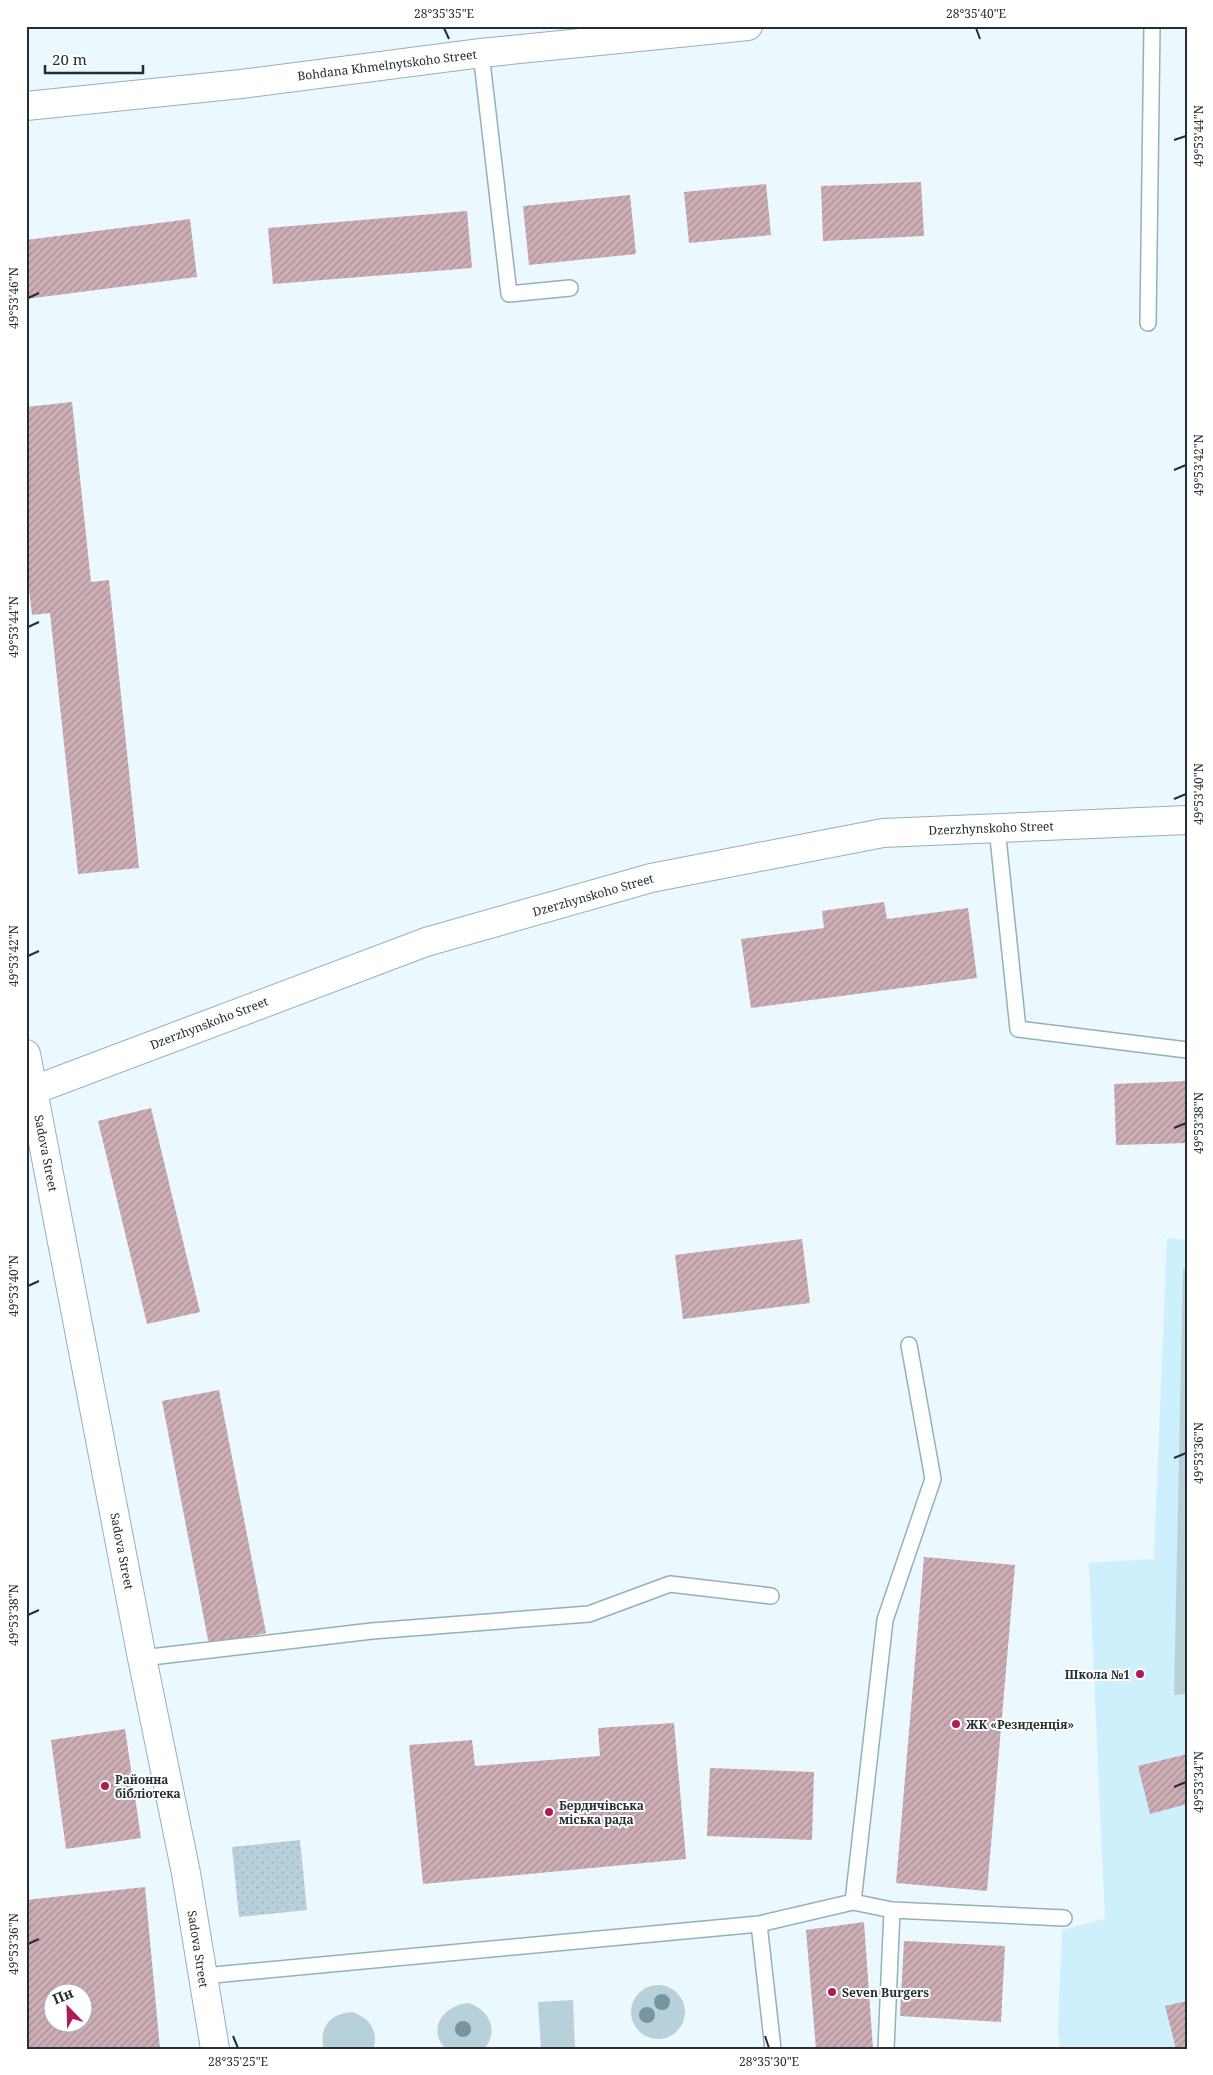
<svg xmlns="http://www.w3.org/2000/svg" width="1213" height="2075" viewBox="0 0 1213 2075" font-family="'Noto Serif',serif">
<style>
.built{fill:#ceeffc}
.grass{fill:#b8d0da}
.park{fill:url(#park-dots)}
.building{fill:url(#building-hatch);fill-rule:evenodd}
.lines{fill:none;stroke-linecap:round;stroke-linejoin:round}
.lane-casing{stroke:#92b1bd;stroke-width:18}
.street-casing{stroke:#92b1bd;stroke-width:30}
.lane{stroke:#fff;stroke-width:15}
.street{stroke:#fff;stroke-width:28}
.tree{fill:#7596a1}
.ticks{fill:none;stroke:#232f34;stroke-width:2}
.poi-dot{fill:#ac1d57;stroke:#fff;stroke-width:2}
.labels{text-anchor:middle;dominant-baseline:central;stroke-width:4;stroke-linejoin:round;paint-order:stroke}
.street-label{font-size:12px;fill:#232f34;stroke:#fff}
.poi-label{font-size:12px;font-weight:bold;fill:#232f34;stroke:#fff;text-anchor:start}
.neatline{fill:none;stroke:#232f34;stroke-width:2}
.ticks-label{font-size:12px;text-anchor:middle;fill:#232f34}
</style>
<defs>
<pattern id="park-dots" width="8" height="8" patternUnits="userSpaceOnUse" patternTransform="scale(1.25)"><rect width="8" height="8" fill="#b8d0da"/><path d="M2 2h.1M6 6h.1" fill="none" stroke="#9eb3bc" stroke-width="1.8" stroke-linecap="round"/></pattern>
<pattern id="building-hatch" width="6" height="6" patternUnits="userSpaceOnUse" patternTransform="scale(1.25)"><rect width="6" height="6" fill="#ceaeb5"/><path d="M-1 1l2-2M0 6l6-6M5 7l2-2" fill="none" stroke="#a78e94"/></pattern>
</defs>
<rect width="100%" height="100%" fill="#ebf8fd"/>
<path class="built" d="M1167 1238 1187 1240V2049H1060L1058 2032 1062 1930 1105 1919 1089 1563 1154 1559Z"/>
<path class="grass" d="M1183 1269H1187V1694L1174 1695Z
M631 2012a27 27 0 1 1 54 0a27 27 0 1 1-54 0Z
M573 2000 575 2049H541L538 2002Z
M468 2003C489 2009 500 2031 484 2049H446C426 2029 444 2005 468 2003Z
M352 2012C368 2017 380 2031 373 2049H324C318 2028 331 2013 352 2012Z"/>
<path class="park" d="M300 1840 307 1910 239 1917 232 1847Z"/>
<path class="building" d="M921 182 924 236 823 241 821 186Z
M766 184 771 235 689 243 684 192Z
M630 195 636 254 529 265 523 206Z
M467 211 472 268 273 284 268 228Z
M190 219 197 277 26 299V240Z
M72 402 91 582 109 580 139 868 78 874 50 613 32 615 26 563V407Z
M884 902 887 919 968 908 977 978 751 1008 741 939 824 928 822 911Z
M1187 1081V1143L1116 1145 1114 1084Z
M151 1108 200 1312 147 1324 98 1121Z
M802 1239 810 1303 683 1319 675 1255Z
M219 1390 266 1633 209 1645 162 1401Z
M924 1557 1015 1565 987 1891 896 1883Z
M674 1723 686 1859 423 1884 409 1745 472 1740 475 1766 600 1756 598 1728Z
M125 1729 141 1838 66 1849 51 1740Z
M1187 1754V1804L1150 1814 1138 1766Z
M710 1768 814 1772 812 1840 707 1836Z
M145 1887 160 2049H26V1900ZM52 1992H82V2022H52Z
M864 1922 873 2049H816L806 1930Z
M904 1941 1005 1946 1001 2022 900 2016Z
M1187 2001V2049H1176L1165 2006Z"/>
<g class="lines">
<g class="lane-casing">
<path id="lane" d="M481 53 509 294 570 288
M1148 323 1152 26
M997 828 1018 1029 1187 1050
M142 1658 372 1631 589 1614 670 1584 771 1596
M853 1902 892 1910 1064 1918
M203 1976 759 1924
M773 2049 759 1924 853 1902 885 1620 933 1479 909 1345
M886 2049 892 1910"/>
</g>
<g class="street-casing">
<path id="street" d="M26 106 241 84 481 53 748 26
M26 1054 142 1658 186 1873 215 2049
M26 1093 426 942 651 878 883 833 1187 820"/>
</g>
<use href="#lane" class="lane"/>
<use href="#street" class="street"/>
</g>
<g class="tree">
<circle cx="662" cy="2002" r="8"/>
<circle cx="647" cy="2015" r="8"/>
<circle cx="463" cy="2029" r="8"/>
</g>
<path class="ticks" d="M444 28 449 39M976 28 980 39M1174 140 1186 136M28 298 39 293M1174 470 1186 465M28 627 39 622M1174 799 1186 794M28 956 39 951M1174 1128 1186 1123M28 1286 39 1281M1174 1458 1186 1453M28 1615 39 1610M1174 1787 1186 1782M28 1944 39 1939M233 2036 238 2048M765 2036 769 2048"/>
<g class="poi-dot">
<circle cx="1140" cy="1674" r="5"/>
<circle cx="956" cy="1724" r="5"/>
<circle cx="105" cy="1786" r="5"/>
<circle cx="549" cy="1812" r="5"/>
<circle cx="832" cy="1992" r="5"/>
</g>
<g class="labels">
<g class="street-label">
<text transform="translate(387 65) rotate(-7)">Bohdana Khmelnytskoho Street</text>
<text transform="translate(991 828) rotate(-2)">Dzerzhynskoho Street</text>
<text transform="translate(593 895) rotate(-16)">Dzerzhynskoho Street</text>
<text transform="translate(209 1023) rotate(-21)">Dzerzhynskoho Street</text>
<text transform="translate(46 1153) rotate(79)">Sadova Street</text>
<text transform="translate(122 1551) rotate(79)">Sadova Street</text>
<text transform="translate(198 1949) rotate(81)">Sadova Street</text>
</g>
<g class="poi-label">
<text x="1130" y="1674" text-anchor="end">Школа №1</text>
<text x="966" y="1724">ЖК «Резиденція»</text>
<text x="115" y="1779">Районна<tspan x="115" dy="14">бібліотека</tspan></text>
<text x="559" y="1805">Бердичівська<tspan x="559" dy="14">міська рада</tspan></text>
<text x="842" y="1992">Seven Burgers</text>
</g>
</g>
<rect width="1213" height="2075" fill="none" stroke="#ffffff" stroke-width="55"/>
<g transform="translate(68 2008) rotate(337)"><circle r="24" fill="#ffffff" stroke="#a7acae"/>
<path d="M0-4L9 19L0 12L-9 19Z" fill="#ac1d57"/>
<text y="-8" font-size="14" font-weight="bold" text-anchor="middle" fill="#232f34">Пн</text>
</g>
<path d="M45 65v8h98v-8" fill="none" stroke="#232f34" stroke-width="2.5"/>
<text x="52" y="65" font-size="15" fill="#232f34" stroke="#ffffff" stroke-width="4" paint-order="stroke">20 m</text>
<rect x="28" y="28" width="1158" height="2020" class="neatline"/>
<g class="ticks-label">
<text x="444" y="18">28°35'35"E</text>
<text x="976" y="18">28°35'40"E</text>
<text transform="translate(1199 136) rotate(-90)" y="4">49°53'44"N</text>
<text transform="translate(14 298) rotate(-90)" y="4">49°53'46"N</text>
<text transform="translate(1199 465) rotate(-90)" y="4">49°53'42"N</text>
<text transform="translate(14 627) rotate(-90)" y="4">49°53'44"N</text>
<text transform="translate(1199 794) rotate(-90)" y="4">49°53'40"N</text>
<text transform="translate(14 956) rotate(-90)" y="4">49°53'42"N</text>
<text transform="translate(1199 1123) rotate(-90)" y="4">49°53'38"N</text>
<text transform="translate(14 1286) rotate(-90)" y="4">49°53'40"N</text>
<text transform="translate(1199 1453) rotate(-90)" y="4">49°53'36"N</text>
<text transform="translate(14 1615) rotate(-90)" y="4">49°53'38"N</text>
<text transform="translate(1199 1782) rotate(-90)" y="4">49°53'34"N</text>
<text transform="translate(14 1944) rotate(-90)" y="4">49°53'36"N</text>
<text x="238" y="2066">28°35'25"E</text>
<text x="769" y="2066">28°35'30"E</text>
</g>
</svg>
